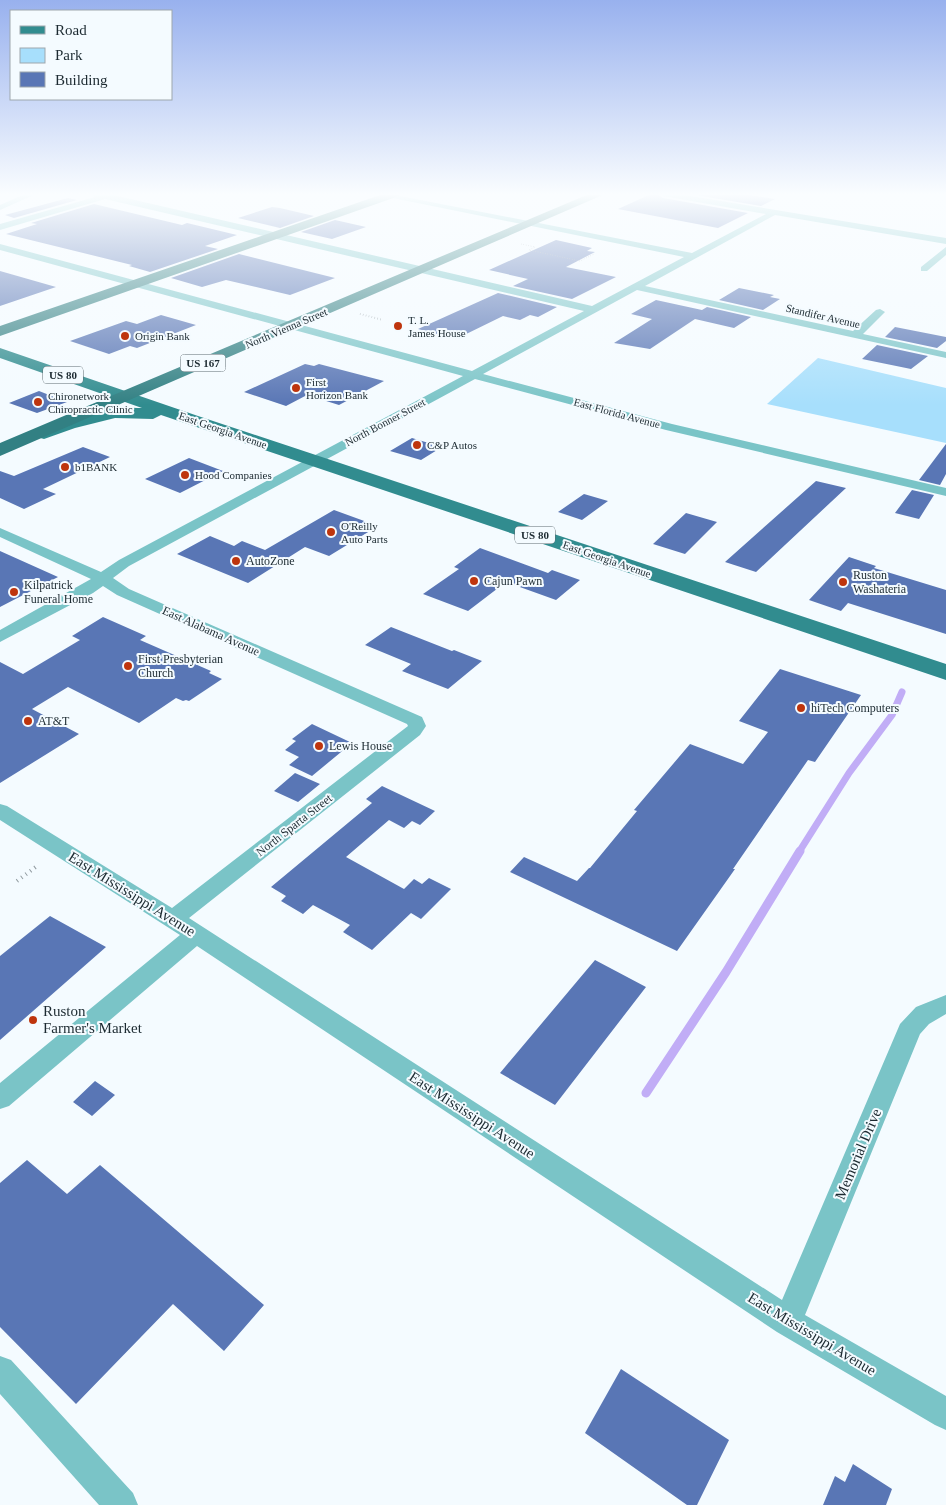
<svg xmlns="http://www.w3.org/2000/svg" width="946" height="1505" viewBox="0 0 946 1505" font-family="'Times New Roman',serif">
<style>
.green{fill:#a7dffc}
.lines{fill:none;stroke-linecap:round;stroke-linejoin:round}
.stream-far1{stroke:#c1adf6;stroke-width:7}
.stream{stroke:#c1adf6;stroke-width:9}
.building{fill:#5976b5}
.path-far2{stroke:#919ba0;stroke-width:1;stroke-dasharray:0.5 2;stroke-linecap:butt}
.path-far1{stroke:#919ba0;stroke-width:2;stroke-dasharray:0.5 2.5;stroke-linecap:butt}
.path{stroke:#919ba0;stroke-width:4;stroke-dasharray:1 4.5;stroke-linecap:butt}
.minor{fill:#7ac4c7;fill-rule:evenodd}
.primary{fill:#318c8f;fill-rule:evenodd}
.trunk{fill:#328083;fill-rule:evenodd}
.poi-dot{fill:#be350d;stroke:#f4fbff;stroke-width:2}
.labels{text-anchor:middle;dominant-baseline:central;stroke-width:4;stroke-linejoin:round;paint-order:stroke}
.far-street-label{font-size:11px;fill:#1c2a31;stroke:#f4fbff}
.far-poi-label{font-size:11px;fill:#1c2a31;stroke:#f4fbff;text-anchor:start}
.shield{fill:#f4fbff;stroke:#5d696f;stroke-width:1}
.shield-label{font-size:11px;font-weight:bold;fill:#1c2a31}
.poi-label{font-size:12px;fill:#1c2a31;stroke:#f4fbff;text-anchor:start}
.street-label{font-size:12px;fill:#1c2a31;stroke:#f4fbff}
.near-street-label{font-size:15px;fill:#1c2a31;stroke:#f4fbff}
.near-poi-label{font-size:15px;fill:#1c2a31;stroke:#f4fbff;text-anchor:start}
</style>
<rect width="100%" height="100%" fill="#f4fbff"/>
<path class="green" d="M818 358 946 388V443L767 404Z"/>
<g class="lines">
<path class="stream-far1" d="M799 852 849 773 892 715 902 692"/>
<path class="stream" d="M646 1093 726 972 800 851"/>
</g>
<path class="building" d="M651 194H657L663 198 748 213 718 228 618 209Z
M690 194H743L775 199 761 206Z
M68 198 77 200 14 218 5 215Z
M94 204 182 225 187 223 237 235 205 246 218 249 150 272 129 266 132 265 6 234 37 224 31 223Z
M272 207 280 208 314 216 280 228 238 218Z
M335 220 366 227 332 239 301 232Z
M556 240 592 248 587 251 595 252 566 267 616 277 572 299 513 286 528 279 489 270Z
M239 254 335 278 290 295 226 280 202 287 171 278Z
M0 271 56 287 0 306Z
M739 288 774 295 770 297 780 299 763 310 719 300Z
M498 293 557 307 538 317 530 315 520 320 503 316 456 339 418 329Z
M656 300 702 310 707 307 751 317 734 328 695 319 650 349 614 343 652 319 631 314Z
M161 315 196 325 137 348 130 346 109 354 70 341 126 321 137 324Z
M895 327 946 337V341L937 348 885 337Z
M877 345 928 356 911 369 862 359Z
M305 364 314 366 319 364 384 381 339 405 307 395 286 406 244 392Z
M39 391 67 402 37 413 9 403Z
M412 438 442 447 421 460 390 451Z
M946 444V474L940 485 919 480Z
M83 447 110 457 43 489 56 494 24 509 0 498V471L14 476Z
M189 458 223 471 180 493 145 479Z
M816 481 846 488 756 572 725 562Z
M912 490 934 495 919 519 895 513Z
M584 494 608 501 582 520 558 512Z
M334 510 378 526 329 556 305 547 248 583 177 554 210 536 234 546 242 541 265 550Z
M686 513 717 522 685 554 653 544Z
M480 548 548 573 552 570 580 580 556 600 506 582 468 611 423 594 459 569 454 567Z
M0 551 58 577 0 607Z
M849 557 876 566 874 568 946 590V634L848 603 841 611 809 600Z
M103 617 146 636 140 640 211 671 209 673 222 679 189 701 186 700 183 701 176 698 139 723 68 687 32 709 79 734 0 783V662L23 674 80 640 72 636Z
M391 627 452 651 454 650 482 661 448 689 402 671 411 664 365 645Z
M780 669 861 695 815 762 808 760 733 869H735L677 951 510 872 524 857 577 881 589 868H590L637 811 634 810 690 744 743 764 768 732 739 721Z
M312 724 352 743 312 776 289 765 299 757 285 750 296 741 292 739Z
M295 773 320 784 298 802 274 791Z
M382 786 435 811 420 825 412 821 404 828 389 820 346 857 404 889 414 879 422 884 429 878 451 889 421 919 411 913 372 950 343 932 350 925 313 905 303 914 281 901 286 896 271 887 372 803 366 799Z
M50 916 106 947 0 1040V956Z
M595 960 646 987 555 1105 500 1073Z
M95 1081 115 1095 92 1116 73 1102Z
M27 1160 67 1194 100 1165 264 1305 224 1351 173 1304 76 1404 0 1327V1183Z
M621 1369 729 1440 697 1505H687L585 1433Z
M853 1464 892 1489 886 1505H823L835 1476 845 1482Z"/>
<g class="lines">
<path class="path-far2" d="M521 244 535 247 529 250 580 261 594 254"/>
<path class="path-far1" d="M360 314 383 320"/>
<path class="path" d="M17 881 37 866"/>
<path class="minor" d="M25 194H36L0 210V205Z
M89 194H109L592 306 684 257 373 194H390L692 253 766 214 663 196 659 194H678L946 238V244L775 215 645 286 853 331 876 310 880 309 885 312 863 334 946 352V358L637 290 483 374 672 424 946 488V496L666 430 475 379 129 566 113 578 129 589 422 717 426 726 420 735 189 918 782 1300 900 1024 916 1007 946 995V1014L929 1024 920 1034 805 1315 946 1396V1430L935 1425 777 1332 197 946 9 1106 0 1109V1083L180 935 0 820V804L7 806 172 908 408 726 407 724 117 595 103 586 93 593 0 642V630L91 579 0 537V528L101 572 119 560 463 376 0 250V244L472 371 584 311 105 199 0 230V224L95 197Z
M946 247V255L927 271H921V267Z
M0 1356 11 1360 133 1493 138 1505H99L0 1394Z"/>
<path class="primary" d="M0 348 198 416 946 664V680L161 415 153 419 115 418 75 428 44 439 37 437 35 433C42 423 99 410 114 408 123 407 133 408 142 408L0 358Z"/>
<path class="trunk" d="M383 194H401L399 196 0 336V326Z
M589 194H605L0 456V443Z"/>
</g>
<linearGradient id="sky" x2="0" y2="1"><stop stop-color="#98b1ee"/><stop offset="0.48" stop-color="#fafdff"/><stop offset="1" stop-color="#fafdff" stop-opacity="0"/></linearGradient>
<rect width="946" height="405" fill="url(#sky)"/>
<g class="poi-dot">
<circle cx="398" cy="326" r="5"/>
<circle cx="125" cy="336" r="5"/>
<circle cx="296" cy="388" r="5"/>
<circle cx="38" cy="402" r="5"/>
<circle cx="417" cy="445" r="5"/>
<circle cx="65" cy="467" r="5"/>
<circle cx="185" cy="475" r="5"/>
<circle cx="331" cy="532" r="5"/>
<circle cx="236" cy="561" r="5"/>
<circle cx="474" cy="581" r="5"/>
<circle cx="843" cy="582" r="5"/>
<circle cx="14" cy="592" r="5"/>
<circle cx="128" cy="666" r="5"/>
<circle cx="801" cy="708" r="5"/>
<circle cx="28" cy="721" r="5"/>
<circle cx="319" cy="746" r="5"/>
<circle cx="33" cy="1020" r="5"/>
</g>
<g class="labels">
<g class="far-street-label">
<text transform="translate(823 316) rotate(13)">Standifer Avenue</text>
<text transform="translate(286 328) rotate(-23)">North Vienna Street</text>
<text transform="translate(617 413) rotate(15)">East Florida Avenue</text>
<text transform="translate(385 422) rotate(-28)">North Bonner Street</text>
<text transform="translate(223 430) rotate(19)">East Georgia Avenue</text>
<text transform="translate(607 559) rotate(19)">East Georgia Avenue</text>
</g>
<g class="far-poi-label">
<text x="408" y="320">T. L.<tspan x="408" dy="13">James House</tspan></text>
<text x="135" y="336">Origin Bank</text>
<text x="306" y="382">First<tspan x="306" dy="13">Horizon Bank</tspan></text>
<text x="48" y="396">Chironetwork<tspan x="48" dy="13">Chiropractic Clinic</tspan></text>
<text x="427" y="445">C&amp;P Autos</text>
<text x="75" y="467">b1BANK</text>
<text x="195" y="475">Hood Companies</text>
<text x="341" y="526">O'Reilly<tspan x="341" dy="13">Auto Parts</tspan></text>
</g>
<g class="shield">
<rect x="180.5" y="354.5" width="45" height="17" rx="4"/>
<rect x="43" y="366.5" width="40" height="17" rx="4"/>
<rect x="515" y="526.5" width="40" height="17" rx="4"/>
</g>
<g class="shield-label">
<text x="203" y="363">US 167</text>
<text x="63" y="375">US 80</text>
<text x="535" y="535">US 80</text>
</g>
<g class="poi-label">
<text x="246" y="561">AutoZone</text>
<text x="853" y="575">Ruston<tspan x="853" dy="14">Washateria</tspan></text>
<text x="484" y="581">Cajun Pawn</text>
<text x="24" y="585">Kilpatrick<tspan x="24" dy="14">Funeral Home</tspan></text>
<text x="138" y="659">First Presbyterian<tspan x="138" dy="14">Church</tspan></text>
<text x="811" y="708">hiTech Computers</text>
<text x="38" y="721">AT&amp;T</text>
<text x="329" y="746">Lewis House</text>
</g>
<g class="street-label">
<text transform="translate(211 631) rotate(24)">East Alabama Avenue</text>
<text transform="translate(294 825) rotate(-38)">North Sparta Street</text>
</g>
<g class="near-street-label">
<text transform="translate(132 894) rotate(32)">East Mississippi Avenue</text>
<text transform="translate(472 1115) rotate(33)">East Mississippi Avenue</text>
<text transform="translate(858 1154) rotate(-67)">Memorial Drive</text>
<text transform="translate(812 1334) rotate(31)">East Mississippi Avenue</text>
</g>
<g class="near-poi-label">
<text x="43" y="1011">Ruston<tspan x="43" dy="17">Farmer's Market</tspan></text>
</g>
</g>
<rect x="10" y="10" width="162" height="90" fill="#f4fbff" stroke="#9ea7ad"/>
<rect x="20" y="26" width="25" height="8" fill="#318c8f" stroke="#9ea7ad"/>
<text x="55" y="35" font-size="15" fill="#1c2a31">Road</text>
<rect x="20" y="48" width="25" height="15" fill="#a7dffc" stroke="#9ea7ad"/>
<text x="55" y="60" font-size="15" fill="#1c2a31">Park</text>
<rect x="20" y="72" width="25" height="15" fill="#5976b5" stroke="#9ea7ad"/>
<text x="55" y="85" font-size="15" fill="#1c2a31">Building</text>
</svg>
